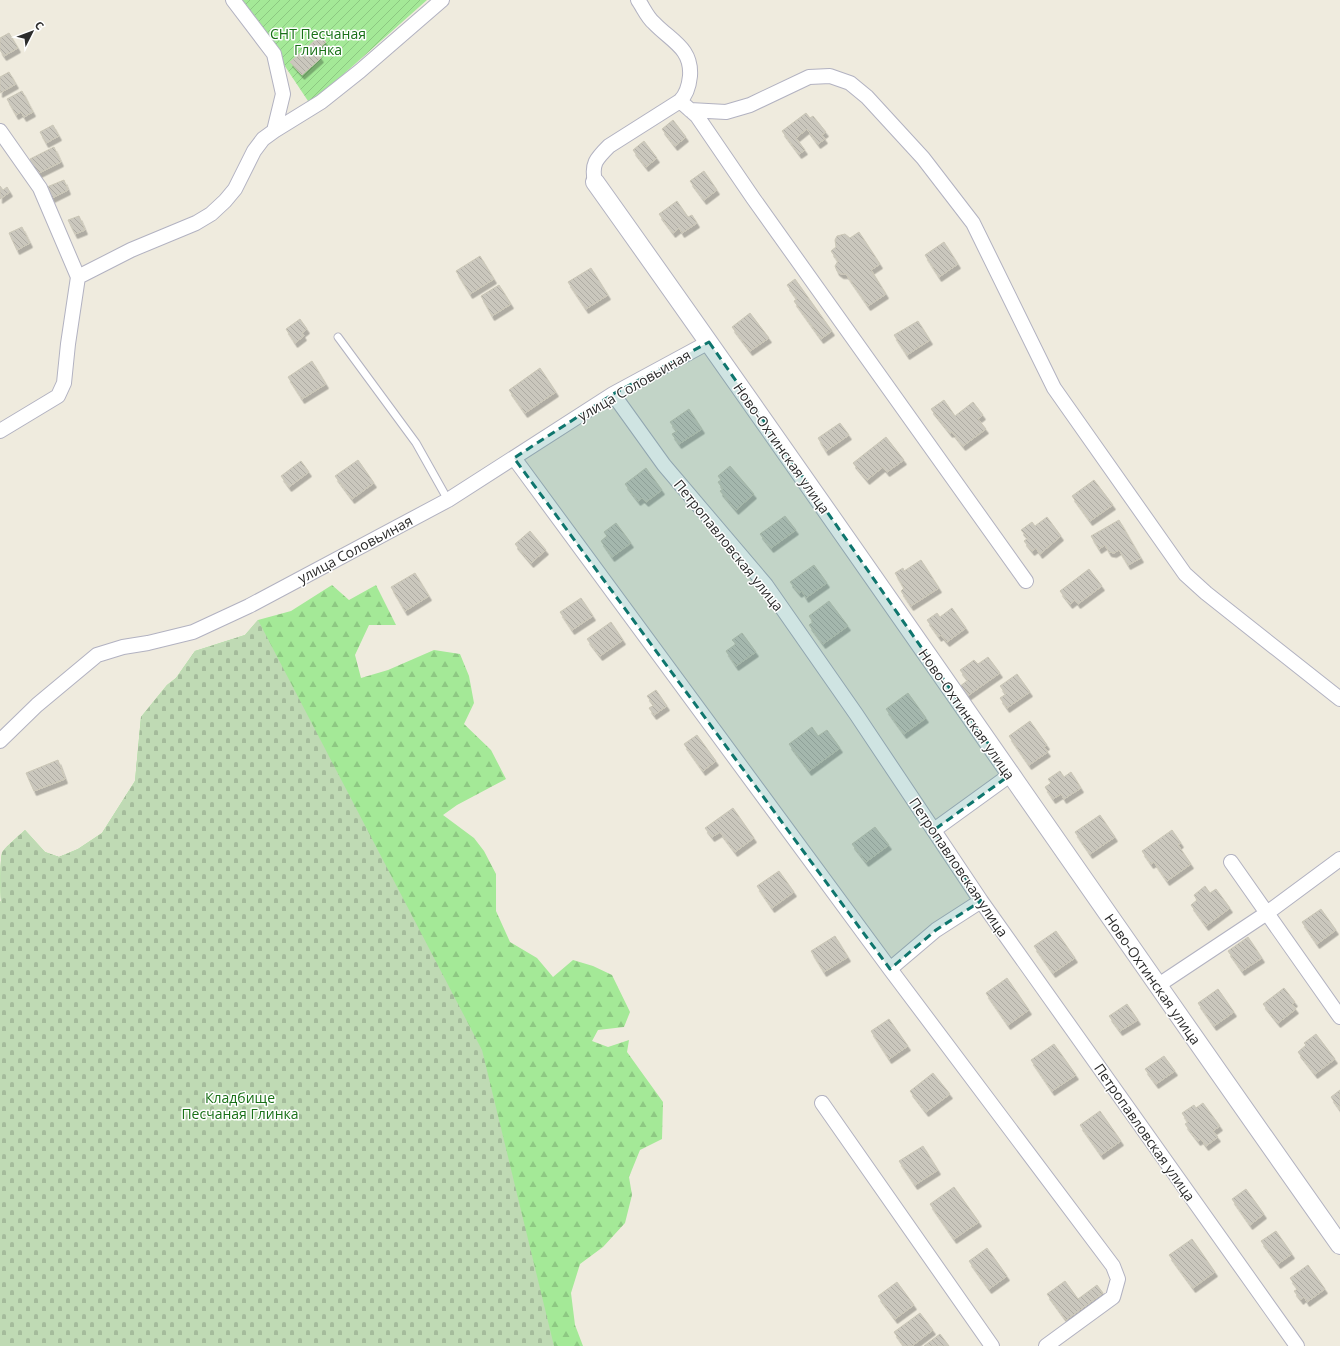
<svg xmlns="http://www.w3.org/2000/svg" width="1340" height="1346" viewBox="0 0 1340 1346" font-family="'Open Sans',sans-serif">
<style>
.forest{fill:url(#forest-firs)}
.cemetery{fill:url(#cemetery-stones)}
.garden{fill:url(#garden-furrows)}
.building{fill:url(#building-back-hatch);stroke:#cbc7b7;filter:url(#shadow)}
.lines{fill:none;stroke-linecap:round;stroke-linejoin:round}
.service-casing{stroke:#b2b2c1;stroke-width:9}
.minor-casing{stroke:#b2b2c1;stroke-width:16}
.tertiary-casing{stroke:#b2b2c1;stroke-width:20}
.service{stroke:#fff;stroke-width:7}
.minor{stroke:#fff;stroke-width:14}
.tertiary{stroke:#fff;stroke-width:18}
.marked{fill:#0f766e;fill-opacity:0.2;stroke:#0f766e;stroke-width:3;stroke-dasharray:8 5;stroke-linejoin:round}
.labels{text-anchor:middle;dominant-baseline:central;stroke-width:3;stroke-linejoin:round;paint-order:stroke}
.park-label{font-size:14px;fill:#187016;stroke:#fff}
.street-label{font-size:14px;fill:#2c2c2c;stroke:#fff}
</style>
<defs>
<pattern id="forest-firs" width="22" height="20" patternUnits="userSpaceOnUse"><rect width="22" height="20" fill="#a4e997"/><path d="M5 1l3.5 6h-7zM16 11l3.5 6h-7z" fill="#8dc882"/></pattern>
<pattern id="cemetery-stones" width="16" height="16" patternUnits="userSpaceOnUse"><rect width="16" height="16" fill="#bfdab4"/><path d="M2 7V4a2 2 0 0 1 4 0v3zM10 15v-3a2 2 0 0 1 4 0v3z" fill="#a4bb9b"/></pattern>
<pattern id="garden-furrows" width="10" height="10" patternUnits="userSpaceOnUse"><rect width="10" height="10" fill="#a4e997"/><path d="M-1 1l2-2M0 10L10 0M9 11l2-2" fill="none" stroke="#8dc882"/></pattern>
<pattern id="building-back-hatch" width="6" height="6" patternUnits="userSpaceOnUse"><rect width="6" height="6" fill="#cac7bd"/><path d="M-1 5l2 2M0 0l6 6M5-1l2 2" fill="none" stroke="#aeaba3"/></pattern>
<filter id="shadow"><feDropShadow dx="2.5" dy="4.5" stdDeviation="0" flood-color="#0004"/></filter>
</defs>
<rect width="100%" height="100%" fill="#efebde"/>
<path class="forest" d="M332 585 349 600 376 585 396 625H369L355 655 361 678 388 670 434 650 460 654 469 676 474 703 464 724 491 750 506 779 457 805 443 815 474 838 484 851 496 874V911L510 942 537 958 553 977 573 960 593 966 612 975 630 1012 624 1027 598 1030 592 1041 608 1047 629 1040 627 1052 663 1102 662 1139 640 1150 629 1177 632 1195 625 1223 603 1247 580 1264 571 1293 575 1325 583 1346H0V902L1 901C0 890 0 862 2 853 5 847 20 835 25 830L45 852 59 857 78 849 102 833 135 781 141 717 167 685 176 678 195 651 245 635 258 620 291 611Z"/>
<path class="cemetery" d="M258 620 482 1050 554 1346H0V902L1 901C0 890 0 862 2 853 5 847 20 835 25 830L45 852 59 857 78 849 102 833 135 781 141 717 167 685 176 678 195 651 245 635Z"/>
<path class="garden" d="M241 0H427L310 104Z"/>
<path class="building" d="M9 33 18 48 4 56 0 50V38Z
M320 36 326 42 316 51 321 58 302 75 290 62Z
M9 72 16 84 0 93V77Z
M22 91 33 112 24 117 21 112 16 115 7 99Z
M806 113 810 118 813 116 826 132 822 135 825 139 818 144 807 129 796 138 805 150 799 154 782 131Z
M673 120 686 137 675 146 662 129Z
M53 125 59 136 46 143 40 132Z
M644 141 657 158 646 167 633 150Z
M54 147 61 162 37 174 30 159Z
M704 171 717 190 704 200 690 181Z
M64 180 68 190 52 198 47 187Z
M0 186 3 190 7 187 10 192 0 199Z
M677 201 688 217 692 215 697 223 682 233 679 228 673 233 659 214Z
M79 216 85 230 75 234 68 220Z
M22 227 30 243 17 250 9 233Z
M859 232 880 264 871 270 886 294 868 306 846 274H841L837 271 835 266 838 261 831 251 836 247 835 240 837 236 845 234 850 238Z
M944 242 958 264 939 277 925 255Z
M480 256 494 279 470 294 456 271Z
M591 268 608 295 586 309 568 282Z
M795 279 832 331 821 339 794 301 797 299 787 285Z
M499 285 511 304 492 316 481 296Z
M750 313 769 338 750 351 732 327Z
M300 319 307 329 302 333 304 336 295 343 286 329Z
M918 321 930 340 907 355 894 335Z
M312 361 326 384 302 399 288 377Z
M540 368 556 392 525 413 509 390Z
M944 400 955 416 973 402 983 415 978 419 986 429 963 446 952 432 950 433 931 409Z
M689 409 702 429 679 444 672 434 677 431 670 422Z
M840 423 849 435 826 451 818 438Z
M886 437 904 460 887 472 883 467 867 480 853 463Z
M358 460 374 483 352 499 335 476Z
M301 461 309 472 289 487 281 476Z
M730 466 754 494 736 510 720 491 723 489 718 482 721 480 718 476Z
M646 468 662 490 646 502 642 498 638 501 625 484Z
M1094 480 1113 505 1090 521 1072 496Z
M785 516 796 530 771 548 760 534Z
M1047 517 1061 536 1040 554 1036 548 1032 551 1024 541 1028 538 1021 530 1032 522 1035 526Z
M1119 520 1141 558 1128 565 1119 550 1114 553 1109 552 1105 545 1099 549 1091 536Z
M616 523 631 543 612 557 601 541 607 536 604 532Z
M530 531 546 550 531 563 515 544Z
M921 560 939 588 911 606 901 591 904 588 895 573 903 568 904 571Z
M814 565 827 583 806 598 802 591 799 593 790 582Z
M1089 569 1102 586 1078 604 1075 600 1070 604 1060 591Z
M415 573 429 596 405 611 391 587Z
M581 598 593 616 572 630 560 612Z
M829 601 848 626 823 644 809 625 813 622 809 616Z
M952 608 966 628 947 642 941 635 939 637 927 620 937 613 940 617Z
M611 622 623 640 600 656 587 639Z
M742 633 756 652 736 666 726 651 736 644 732 640Z
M988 657 1000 673 966 697 959 687 968 680 960 670 974 660 978 664Z
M1017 674 1030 692 1007 708 1000 698 1006 694 1000 686Z
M656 690 667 706 654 715 649 708 654 705 647 696Z
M908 693 926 718 904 734 886 709Z
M1030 721 1047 745 1044 747 1048 752 1029 765 1009 736Z
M812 727 818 736 827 730 840 748 809 771 789 744Z
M697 735 716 761 703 771 684 744Z
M58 760 65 779 34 791 26 773Z
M1060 771 1064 777 1071 772 1081 788 1064 799 1061 794 1053 799 1045 787 1051 783 1048 779Z
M733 808 754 838 735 852 720 832 712 837 705 828Z
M1100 815 1115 837 1090 854 1075 832Z
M875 827 889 845 866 862 852 844Z
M1172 830 1181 843 1178 845 1191 864 1167 881 1154 862 1151 864 1142 851Z
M779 871 794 892 772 908 757 886Z
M1205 886 1210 893 1216 889 1230 908 1206 926 1191 905 1197 900 1194 895Z
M1321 909 1336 930 1317 944 1302 922Z
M1056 931 1075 958 1053 973 1034 946Z
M835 936 848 957 824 972 811 951Z
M1248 937 1262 958 1242 971 1228 951Z
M1007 978 1029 1010 1008 1025 986 993Z
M1284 988 1295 1002 1292 1004 1296 1009 1278 1023 1263 1004Z
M1218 989 1234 1012 1214 1026 1198 1003Z
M1127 1004 1138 1020 1120 1031 1109 1016Z
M889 1019 908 1046 889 1059 871 1031Z
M1316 1034 1335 1059 1315 1074 1298 1052 1306 1045 1304 1043Z
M1054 1044 1076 1075 1052 1091 1031 1060Z
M1164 1056 1175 1071 1156 1084 1145 1069Z
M933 1073 950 1094 926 1112 910 1091Z
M1340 1090V1110L1331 1097Z
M1203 1103 1220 1126 1213 1131 1218 1137 1206 1146 1201 1139 1198 1141 1185 1124 1188 1122 1182 1113 1194 1105 1196 1108Z
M1100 1111 1121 1141 1101 1155 1080 1125Z
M923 1146 938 1170 915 1185 899 1161Z
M954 1187 979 1222 954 1239 930 1204Z
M1246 1189 1264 1214 1250 1225 1232 1199Z
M1276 1231 1292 1254 1278 1264 1261 1241Z
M1192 1239 1215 1272 1193 1288 1169 1255Z
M987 1248 1007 1276 989 1289 969 1261Z
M1308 1265 1325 1289 1307 1302 1304 1297 1301 1300 1294 1291 1298 1289 1290 1278Z
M1065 1281 1078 1299 1097 1285 1103 1293 1066 1320 1047 1294Z
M897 1282 914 1305 895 1319 878 1296Z
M920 1313 933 1330 912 1346H904L894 1332Z
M940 1334 949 1346H924Z"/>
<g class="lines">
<g class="service-casing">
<path id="service" d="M338 337 416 443 448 500"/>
</g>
<g class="minor-casing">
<path id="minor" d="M233 0 274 54 283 94 274 131
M680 101 697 116 753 198 1026 581
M690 110 726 112 750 105 809 77 830 76 850 83 867 97 923 158 973 223 1054 388 1185 574 1206 593 1340 699
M0 131 40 188 78 277 68 344 64 383 58 396 0 431
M595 182C591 164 596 159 609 146L680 101C687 94 689 86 690 76 692 48 671 41 654 23 647 17 643 7 638 0
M78 277 131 250 196 223 211 214 225 201 235 189 254 151 263 139 274 131 321 102 360 71 442 0
M613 394 664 465 766 585 856 714 981 901 1297 1346
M514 458 890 969 1113 1266 1118 1279 1113 1297 1046 1346
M0 741 37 705 97 655 123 647 148 643 193 632 249 606 448 500 613 394 709 342
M934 830 1010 775
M1231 862 1340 1017
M890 969 936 930 981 901
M1157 986 1267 913 1340 859
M822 1103 992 1346"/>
</g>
<g class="tertiary-casing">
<path id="tertiary" d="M595 182C846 534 1090 891 1340 1245"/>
</g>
<use href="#service" class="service"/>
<use href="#minor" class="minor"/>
<use href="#tertiary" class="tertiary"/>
</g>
<path class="marked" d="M709 342 1010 775 934 830 981 901 936 930 890 969 514 458 613 394Z"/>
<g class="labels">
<g class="park-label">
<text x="318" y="33">СНТ Песчаная<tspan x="318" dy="16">Глинка</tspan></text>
<text x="240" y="1097">Кладбище<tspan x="240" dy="16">Песчаная Глинка</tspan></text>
</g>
<g class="street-label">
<text transform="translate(634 385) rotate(-30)">улица Соловьиная</text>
<text transform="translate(782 448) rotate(55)">Ново-Охтинская улица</text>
<text transform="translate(729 545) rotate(51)">Петропавловская улица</text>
<text transform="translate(355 549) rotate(-28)">улица Соловьиная</text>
<text transform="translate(967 714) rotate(55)">Ново-Охтинская улица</text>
<text transform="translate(959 867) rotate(56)">Петропавловская улица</text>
<text transform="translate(1153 979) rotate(55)">Ново-Охтинская улица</text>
<text transform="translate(1145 1132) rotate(55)">Петропавловская улица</text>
</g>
</g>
<g transform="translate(32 32) rotate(48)" stroke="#ffffff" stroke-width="3" paint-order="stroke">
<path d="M0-3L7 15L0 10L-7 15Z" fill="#2c2c2c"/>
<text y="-6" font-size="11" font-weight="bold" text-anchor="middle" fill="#2c2c2c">С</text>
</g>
</svg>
